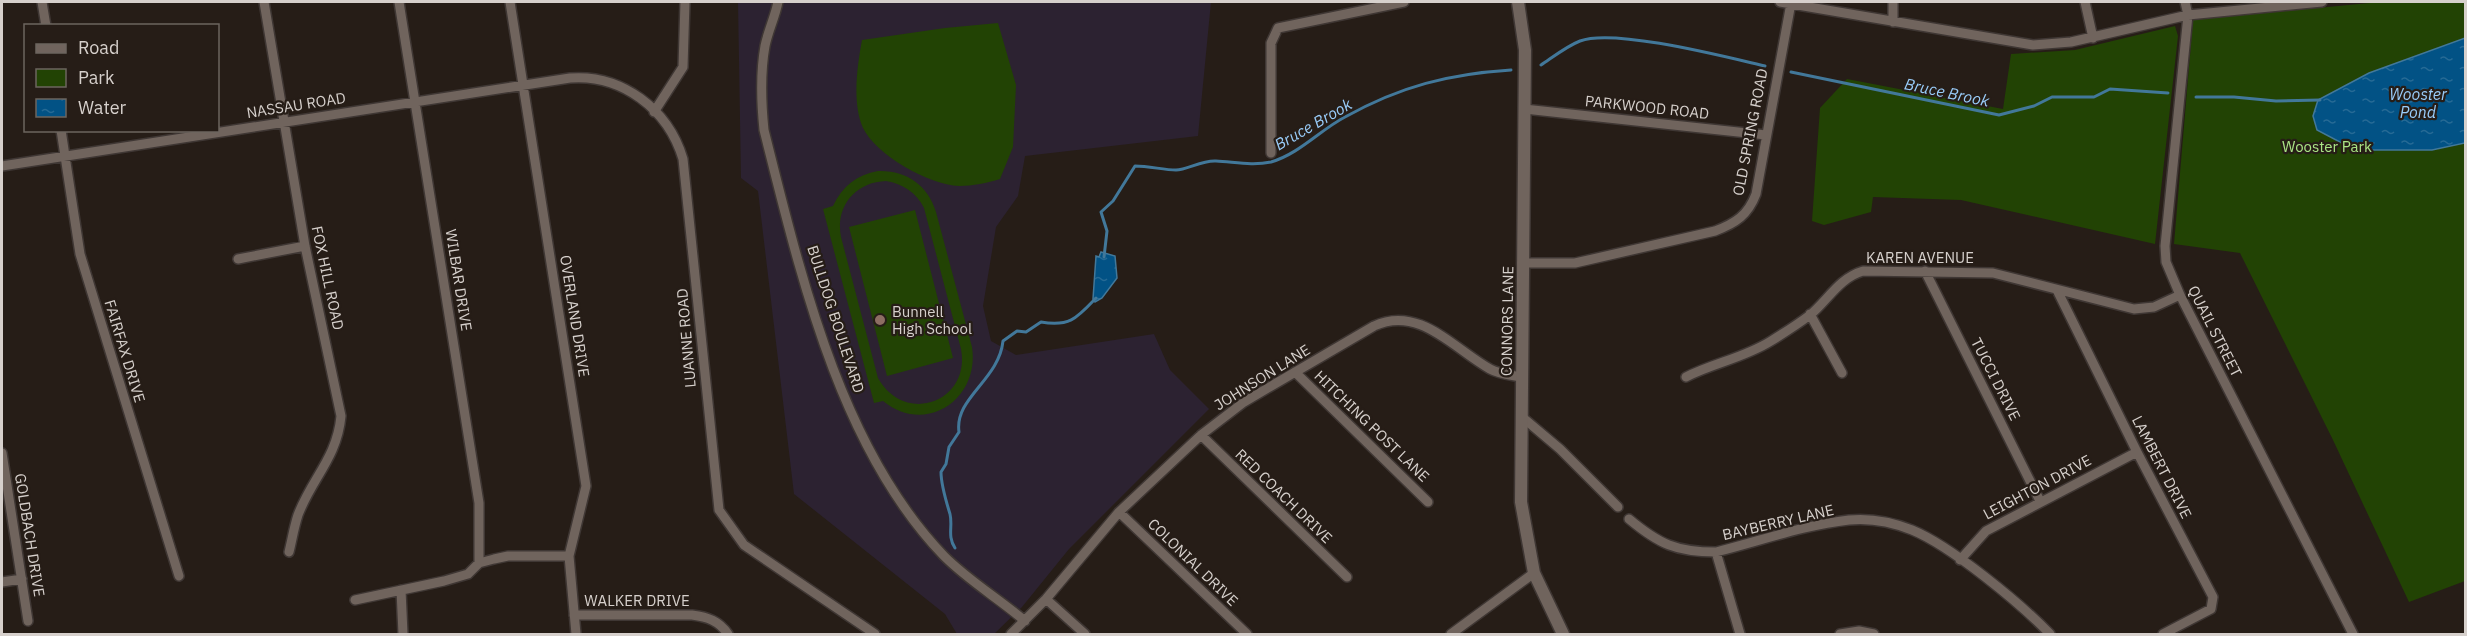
<svg xmlns="http://www.w3.org/2000/svg" width="2467" height="636" viewBox="0 0 2467 636" font-family="'IBM Plex Sans',sans-serif">
<style>
.education{fill:#2c2231}
.green{fill:#224304;fill-rule:evenodd}
.water{fill:url(#water-ripples);stroke:#42789a;stroke-width:1.5}
.lines{fill:none;stroke-linecap:round;stroke-linejoin:round}
.stream{stroke:#42789a;stroke-width:3}
.minor-casing{stroke:#3f3734;stroke-width:12}
.tertiary-casing{stroke:#3f3734;stroke-width:15}
.minor{stroke:#70645d;stroke-width:9}
.tertiary{stroke:#70645d;stroke-width:12}
.education-dot{fill:#8d6e63;stroke:#261d17;stroke-width:2}
.labels{text-anchor:middle;dominant-baseline:central;stroke-width:4.5;stroke-linejoin:round;paint-order:stroke}
.street-label{font-size:15px;fill:#d6d0cc;stroke:#261d17}
.park-label{font-size:15px;fill:#aae485;stroke:#261d17}
.poi-label{font-size:15px;fill:#d6d0cc;stroke:#261d17;text-anchor:start}
.water-label{font-size:16px;font-style:italic;fill:#99ccf9;stroke:#261d17}
</style>
<defs>
<pattern id="water-ripples" width="26" height="14" patternUnits="userSpaceOnUse" patternTransform="scale(1.5)"><rect width="26" height="14" fill="#025285"/><path d="M2 4q2-2 4 0t4 0M15 11q2-2 4 0t4 0" fill="none" stroke="#266a95"/></pattern>
</defs>
<rect width="100%" height="100%" fill="#261d17"/>
<path class="education" d="M738 2H1211L1198 136 1025 156 1018 196 996 227 983 306 991 341 1016 355 1154 334 1170 370 1209 409 1069 549 1022 607 994 634H957L945 614 794 494 758 191 741 178Z"/>
<path class="green" d="M2380 2H2465V581L2409 602 2333 440 2240 253 2174 244 2193 20Z
M998 23 1016 85 1013 147 1000 179C987 183 973 186 959 186 929 185 876 155 863 128 852 103 857 67 862 40L945 28Z
M2175 26 2178 36 2155 244 1961 200 1873 197 1871 212 1824 225 1812 221 1820 108 1847 79 2003 109 2011 54 2075 50Z
M878 171C906 170 928 185 936 212L972 347C980 399 926 436 883 401L874 403 823 209 833 206C842 186 857 175 878 171ZM886 181C903 184 916 192 924 208L961 349C971 402 905 426 878 378L841 237C835 207 855 182 886 181Z
M915 210 953 358 887 376 849 227Z"/>
<path class="water" d="M2465 38V143L2432 150H2355L2317 130 2313 116 2318 100 2369 73Z
M1101 252 1115 256 1117 278 1102 298 1095 302 1093 299 1096 256 1099 257Z"/>
<g class="lines">
<path class="stream" d="M1541 65C1553 57 1567 46 1580 41 1614 28 1726 57 1765 66
M1791 72 1999 115 2034 106 2052 97H2094L2110 89 2168 93
M2196 97H2234L2276 101 2320 100
M1104 257 1107 231 1101 212 1113 201 1135 166C1149 166 1164 170 1176 170 1187 170 1202 160 1216 161 1235 162 1252 166 1271 162 1299 154 1320 130 1345 117 1401 86 1449 74 1511 70
M955 548C947 536 953 526 950 514 946 501 941 485 941 472L946 464 949 447 959 432C954 398 999 380 1003 341L1017 331 1026 332 1041 322C1070 327 1077 318 1096 298"/>
<g class="minor-casing">
<path id="minor" d="M42 2 46 26
M264 2 305 246 341 416C337 458 312 478 298 515 294 527 292 540 289 552
M399 2 479 503V563
M510 2 586 486 569 556 576 634
M778 2C775 17 768 31 765 46 760 74 761 101 764 130 800 272 839 447 944 556 969 581 998 598 1025 621
M1780 2 2033 45 2071 42 2188 15 2322 2
M1893 2V22
M2085 2 2093 38
M2185 2 2188 15 2165 246 2166 262 2180 295 2353 634
M1524 109 1766 135
M654 112 683 67 685 2
M61 130 80 254 179 576
M1271 153V43L1278 28 1404 2
M2 166 570 78C622 74 668 109 683 159L719 510 744 545 875 634
M238 259 305 246
M1522 263H1575L1715 231C1736 223 1748 215 1756 194L1791 3
M1925 271 2040 501
M2057 290 2137 452 2213 597 2211 609 2163 634
M1810 314 1842 373
M1295 372 1428 502
M1686 377C1713 363 1744 358 1771 341 1784 333 1798 324 1810 315 1828 300 1839 278 1863 271L1993 273 2134 309 2154 307 2180 295
M1521 416 1560 449 1618 507
M1201 435 1347 577
M2 453 28 621
M1119 512 1247 634
M1629 519C1659 544 1676 552 1716 552 1760 541 1804 525 1849 520 1870 518 1892 522 1912 530 1951 546 2020 603 2050 634
M1716 552 1740 634
M1960 560 1986 531 2137 452
M2 582 22 579
M401 590 403 634
M1046 599 1085 634
M355 600 444 581 468 574 479 563 494 559 508 556H569
M574 615H692C708 617 719 621 728 634
M1011 634 1046 599 1119 512 1201 435 1244 402 1374 326C1419 305 1453 348 1490 369 1499 374 1511 375 1521 377
M1451 634 1534 573
M1840 634 1859 631 1874 634"/>
</g>
<g class="tertiary-casing">
<path id="tertiary" d="M1518 2 1525 50 1521 502 1534 573 1563 634"/>
</g>
<use href="#minor" class="minor"/>
<use href="#tertiary" class="tertiary"/>
</g>
<circle class="education-dot" cx="880" cy="320" r="6"/>
<g class="labels">
<g class="street-label">
<text transform="translate(296 105) rotate(-9)">NASSAU ROAD</text>
<text transform="translate(1647 107) rotate(6)">PARKWOOD ROAD</text>
<text transform="translate(1750 132) rotate(-79)">OLD SPRING ROAD</text>
<text x="1920" y="257">KAREN AVENUE</text>
<text transform="translate(328 278) rotate(78)">FOX HILL ROAD</text>
<text transform="translate(459 280) rotate(81)">WILBAR DRIVE</text>
<text transform="translate(575 316) rotate(81)">OVERLAND DRIVE</text>
<text transform="translate(836 319) rotate(72)">BULLDOG BOULEVARD</text>
<text transform="translate(1507 321) rotate(-89)">CONNORS LANE</text>
<text transform="translate(2215 331) rotate(63)">QUAIL STREET</text>
<text transform="translate(686 338) rotate(-95)">LUANNE ROAD</text>
<text transform="translate(125 351) rotate(73)">FAIRFAX DRIVE</text>
<text transform="translate(1262 377) rotate(-32)">JOHNSON LANE</text>
<text transform="translate(1996 379) rotate(63)">TUCCI DRIVE</text>
<text transform="translate(1372 426) rotate(44)">HITCHING POST LANE</text>
<text transform="translate(2162 467) rotate(63)">LAMBERT DRIVE</text>
<text transform="translate(2037 487) rotate(-28)">LEIGHTON DRIVE</text>
<text transform="translate(1284 496) rotate(44)">RED COACH DRIVE</text>
<text transform="translate(1778 522) rotate(-13)">BAYBERRY LANE</text>
<text transform="translate(30 535) rotate(81)">GOLDBACH DRIVE</text>
<text transform="translate(1193 562) rotate(44)">COLONIAL DRIVE</text>
<text x="637" y="600">WALKER DRIVE</text>
</g>
<g class="park-label">
<text x="2327" y="146">Wooster Park</text>
</g>
<g class="poi-label">
<text x="892" y="311">Bunnell<tspan x="892" dy="17">High School</tspan></text>
</g>
<g class="water-label">
<text transform="translate(1947 92) rotate(12)">Bruce Brook</text>
<text x="2418" y="94">Wooster<tspan x="2418" dy="18">Pond</tspan></text>
<text transform="translate(1313 124) rotate(-30)">Bruce Brook</text>
</g>
</g>
<rect width="2467" height="636" fill="none" stroke="#d6d0cc" stroke-width="6"/>
<rect x="24" y="24" width="195" height="108" fill="#261d17" stroke="#6c655f" stroke-width="1.5"/>
<rect x="36" y="44" width="30" height="9" fill="#70645d" stroke="#6c655f" stroke-width="1.5"/>
<text x="78" y="54" font-size="18" fill="#d6d0cc">Road</text>
<rect x="36" y="69" width="30" height="18" fill="#224304" stroke="#6c655f" stroke-width="1.5"/>
<text x="78" y="84" font-size="18" fill="#d6d0cc">Park</text>
<rect x="36" y="99" width="30" height="18" fill="url(#water-ripples)" stroke="#6c655f" stroke-width="1.5"/>
<text x="78" y="114" font-size="18" fill="#d6d0cc">Water</text>
</svg>
